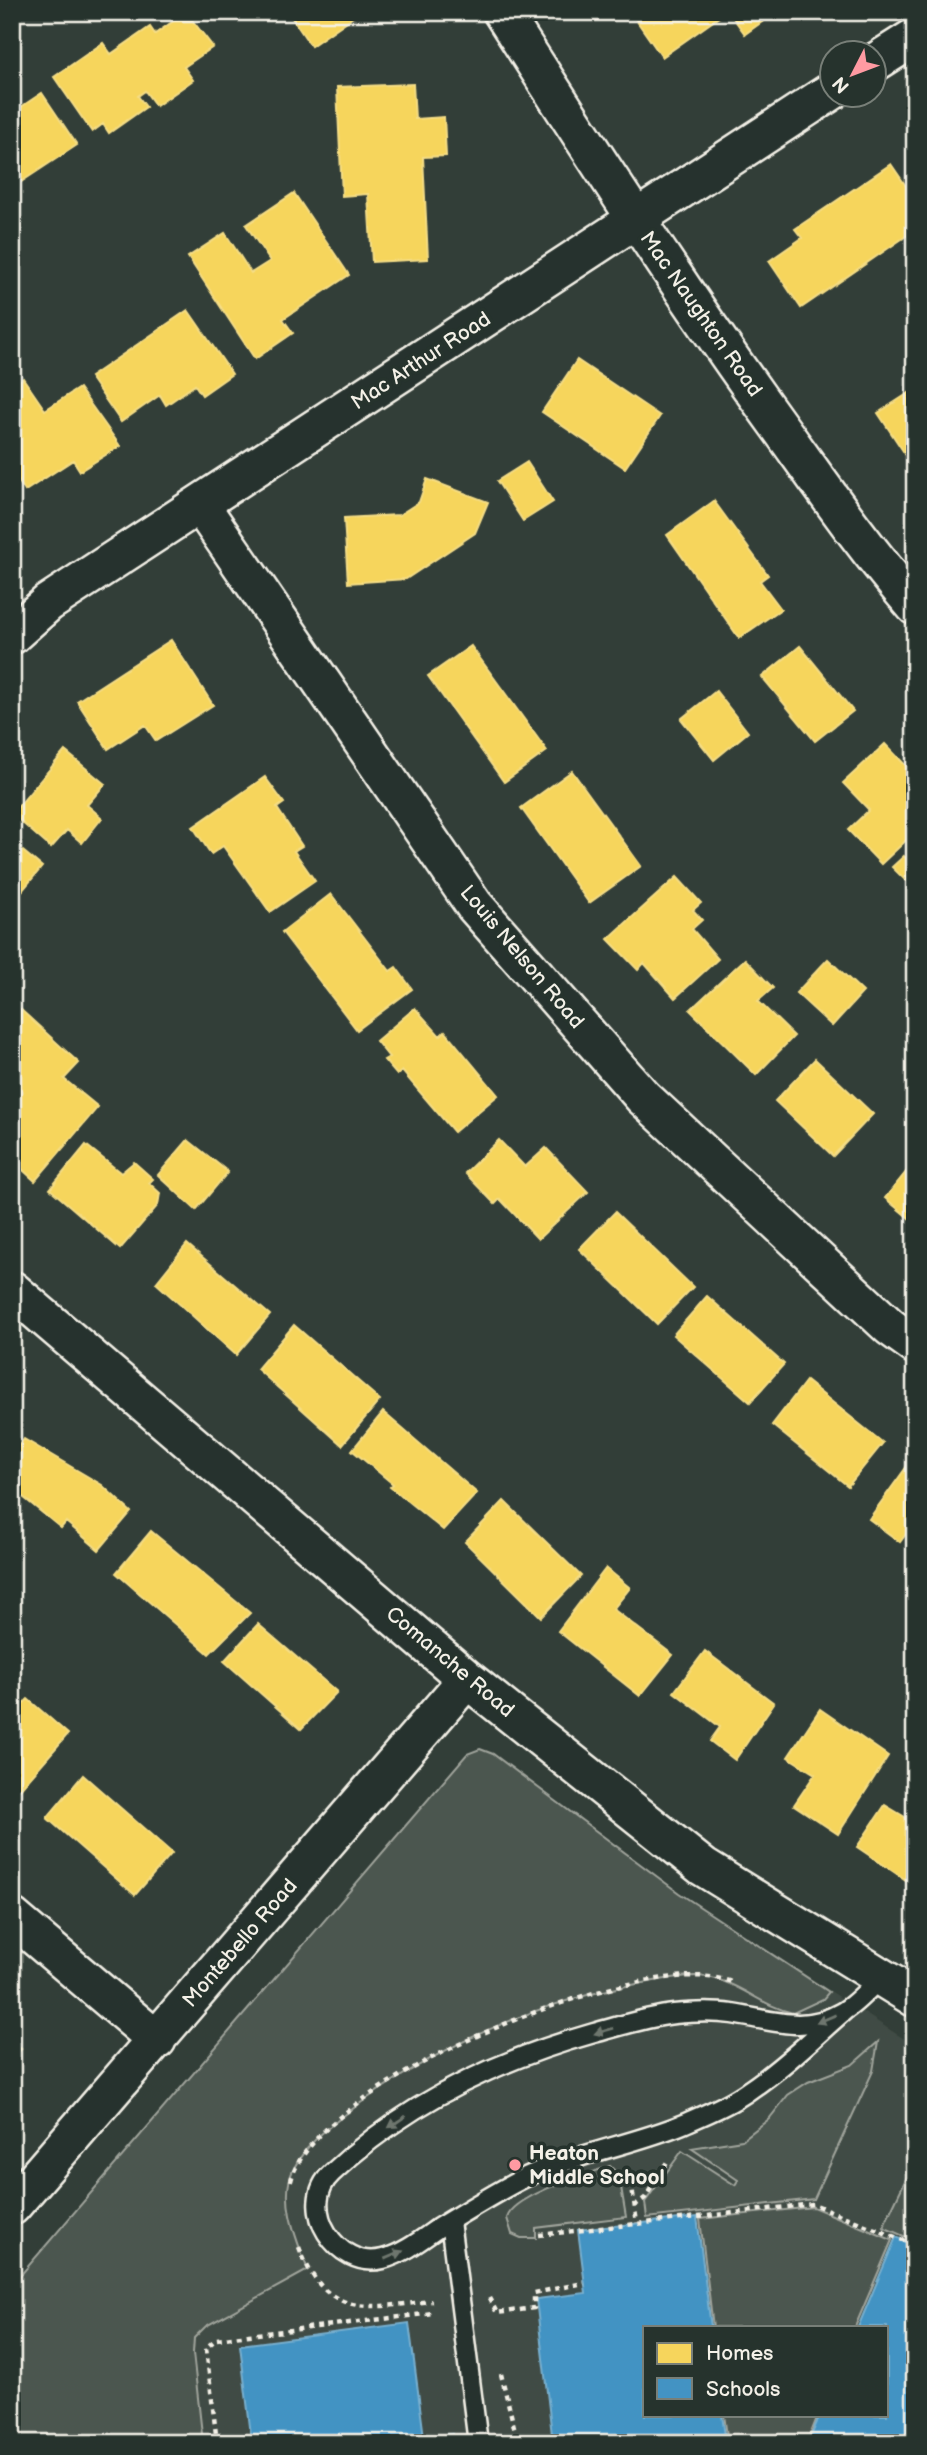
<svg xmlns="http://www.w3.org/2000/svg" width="927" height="2455" viewBox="0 0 927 2455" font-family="'Balsamiq Sans',sans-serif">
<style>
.built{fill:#404b44;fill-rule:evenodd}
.green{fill:#4c564f;stroke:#a0a49c;stroke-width:2}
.homes{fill:#f6d55c;stroke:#f5dd86;stroke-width:2}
.schools{fill:#4393c3;stroke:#78afce;stroke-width:2}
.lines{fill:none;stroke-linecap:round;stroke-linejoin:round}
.service-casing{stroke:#f4f1e8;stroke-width:23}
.minor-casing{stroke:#f4f1e8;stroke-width:42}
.path{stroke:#f4f1e8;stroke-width:4.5;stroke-dasharray:5 5;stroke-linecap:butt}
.service{stroke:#26332d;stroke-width:18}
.minor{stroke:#26332d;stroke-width:37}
.oneway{fill:#6e766e}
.poi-dot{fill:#ff9aa2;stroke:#26332d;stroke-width:2.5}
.labels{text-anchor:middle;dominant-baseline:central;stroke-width:7;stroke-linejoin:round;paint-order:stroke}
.street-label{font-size:21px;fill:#f4f1e8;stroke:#26332d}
.poi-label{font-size:21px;font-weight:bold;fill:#f4f1e8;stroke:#26332d;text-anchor:start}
</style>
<rect width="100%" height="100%" fill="#323e38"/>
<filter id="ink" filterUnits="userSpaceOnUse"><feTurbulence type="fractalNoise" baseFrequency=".0143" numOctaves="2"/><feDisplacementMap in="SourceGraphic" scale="14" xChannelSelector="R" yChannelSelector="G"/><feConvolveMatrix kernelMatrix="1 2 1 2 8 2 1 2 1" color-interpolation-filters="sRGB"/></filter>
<g filter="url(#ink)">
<path class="built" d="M480 1749 493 1754 679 1893 915 2046V2443H12V2285L467 1754ZM645 2327H887V2415H645Z"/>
<path class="green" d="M480 1749 493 1754 679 1893 829 1992 823 1999 793 2013C755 2004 736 1977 695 1976 676 1976 656 1981 637 1984 538 2002 444 2044 362 2102 338 2120 308 2140 294 2168 278 2198 297 2241 308 2270L206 2326 194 2338 193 2353 203 2443H12V2285L467 1754Z
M878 2042 873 2071 814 2199 647 2218 645 2202 682 2151 735 2185 738 2180 691 2148 742 2140 769 2119 788 2095 808 2082 852 2065Z
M915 2160V2241L883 2227Z
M610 2166 619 2175 626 2217 536 2228V2238H521L512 2234 507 2218C514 2195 587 2174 610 2166Z
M813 2207 892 2240 855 2327H713L700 2219Z
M724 2415H818L807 2443H728Z"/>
<path class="homes" d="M186 12 213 47 184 67 193 80 156 106 145 91 138 96 146 107 109 133 103 124 92 132 54 77 103 43 111 54 150 27 155 34Z
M288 12H360L311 46Z
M635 12H726L662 57 632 14Z
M729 12H776L745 34Z
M413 84 415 119 444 117 446 156 423 157 428 259 372 262 368 194 342 196 337 87Z
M42 93 77 145 12 188V113Z
M891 164 915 199V230L801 308 769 261 802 238 795 229Z
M294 193 349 275 283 319 293 333 255 359 188 257 225 233 251 273 270 261 246 225Z
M188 310 232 374 202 395 195 385 166 405 160 395 121 422 90 377Z
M577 360 660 416 625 468 542 412Z
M23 378 45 410 79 388 120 446 80 471 73 460 25 491 12 471V385Z
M915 389V469L878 413Z
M527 462 553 502 523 521 497 481Z
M427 479 488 502 475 533 406 579 348 583 344 518 399 515 419 502Z
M714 501 768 575 760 581 781 609 739 638 667 535Z
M171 640 213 705 156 741 145 725 108 749 77 701Z
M471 646 547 751 504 782 428 676Z
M800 646 853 711 815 741 762 677Z
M716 691 748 732 714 760 681 719Z
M885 744 915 775V832L881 864 848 830 869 810 843 783Z
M65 751 105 784 87 805 102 818 82 843 67 830 51 848 12 814Z
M572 771 641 866 589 903 521 808Z
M265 777 284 803 277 808 302 846 294 851 315 881 270 912 223 846 211 854 193 827Z
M915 840V854L908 846Z
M12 842 42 867 12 903Z
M904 856 915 867V873L906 881 892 867Z
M677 877 701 903 693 910 702 920 692 929 718 959 675 998 644 963 638 970 608 939Z
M331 894 390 971 396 967 412 989 357 1030 282 932Z
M745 959 773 988 758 1001 794 1036 756 1075 690 1010Z
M828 959 863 992 832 1026 796 993Z
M415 1008 440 1036 445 1031 498 1095 454 1132 402 1071 397 1075 384 1060 389 1057 376 1041Z
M20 1009 79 1063 64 1079 98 1107 35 1181 12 1160V1122L20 1114 12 1108V1019Z
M815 1059 873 1114 833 1156 775 1101Z
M188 1140 228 1172 196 1210 158 1175Z
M499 1140 525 1167 546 1148 588 1192 538 1239 500 1199 495 1204 465 1173Z
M86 1145 121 1173 134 1162 153 1179 149 1183 160 1193 158 1205 120 1249 50 1189Z
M915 1161V1223L885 1198Z
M615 1212 693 1287 657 1324 579 1249Z
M187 1244 270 1315 236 1355 156 1283Z
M707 1296 784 1364 750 1402 673 1335Z
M294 1325 380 1400 342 1445 257 1369Z
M806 1381 883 1443 848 1486 772 1425Z
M383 1412 477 1493 443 1530 390 1487 393 1484 352 1450Z
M24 1439 102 1485 131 1512 99 1550 66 1522 61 1528 12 1488V1454Z
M908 1465 915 1470V1532L910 1529 900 1542 869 1519Z
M504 1501 581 1576 541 1617 465 1542Z
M151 1531 250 1613 209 1654 116 1573Z
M606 1568 630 1588 613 1609 673 1655 640 1696 558 1631Z
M258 1624 337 1692 301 1729 224 1661Z
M705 1651 774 1703 735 1760 710 1741 720 1727 674 1692Z
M12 1693 24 1703 28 1699 68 1734 18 1791 12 1786Z
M820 1709 888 1756 838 1834 794 1805 815 1774 788 1757Z
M83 1775 172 1853 135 1895 47 1818Z
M885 1805 915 1823V1886L857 1847Z
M12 2041 21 2049 12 2060Z"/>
<path class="schools" d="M697 2217 711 2327H645V2415H722L726 2443H553L536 2299 586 2293 578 2230Z
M896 2237 915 2245V2443H808L820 2415H887V2327H858Z
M409 2323 424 2437 452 2434 453 2443H252L240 2345Z"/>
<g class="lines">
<g class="service-casing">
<path id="service" d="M844 2011C814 2037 784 2067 751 2089 731 2104 706 2114 683 2124 632 2145 577 2153 526 2177 496 2192 467 2210 438 2228 421 2240 403 2254 383 2259 337 2271 296 2206 332 2173 406 2103 497 2060 594 2033 620 2026 647 2017 674 2014 693 2012 713 2011 732 2014 772 2020 804 2034 842 2012 856 2004 869 1989 880 1978
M450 2221 478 2443"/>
</g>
<g class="minor-casing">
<path id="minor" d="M502 12C593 154 684 296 783 432 826 492 867 551 915 606
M874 63 915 37
M201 506 474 905 643 1097 890 1327 915 1345
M12 635 48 603 832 91
M12 1290 467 1679 703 1867 915 1998
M12 1917 157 2040
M12 2206 467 1679"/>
</g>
<path class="path" d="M630 2173 637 2223
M291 2181C312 2085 643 1946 731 1982
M634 2206 645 2198 667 2162
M539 2235 813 2204 915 2245
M299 2247C326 2319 366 2308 432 2301
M489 2298 497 2313 534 2308V2293L584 2283
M501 2374 518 2443
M217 2443 206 2348 216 2339 433 2313"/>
<use href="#service" class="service"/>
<use href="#minor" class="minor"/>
</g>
<defs><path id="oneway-solid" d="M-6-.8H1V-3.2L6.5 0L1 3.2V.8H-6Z" transform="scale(1.75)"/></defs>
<g class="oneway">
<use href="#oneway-solid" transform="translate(826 2019) rotate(157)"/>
<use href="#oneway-solid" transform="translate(604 2031) rotate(164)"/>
<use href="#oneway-solid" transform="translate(397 2122) rotate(146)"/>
<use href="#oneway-solid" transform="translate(394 2255) rotate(-23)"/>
</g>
</g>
<circle class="poi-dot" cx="515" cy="2165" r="7"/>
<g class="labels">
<g class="street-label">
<text transform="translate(701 314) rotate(55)">Mac Naughton Road</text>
<text transform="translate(421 361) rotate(-33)">Mac Arthur Road</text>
<text transform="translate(522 957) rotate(50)">Louis Nelson Road</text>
<text transform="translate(450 1662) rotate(40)">Comanche Road</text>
<text transform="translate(240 1943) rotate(-49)">Montebello Road</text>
</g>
<g class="poi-label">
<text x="529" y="2153">Heaton<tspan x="529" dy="24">Middle School</tspan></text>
</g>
</g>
<rect width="927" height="2455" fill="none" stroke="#26332d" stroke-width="42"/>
<rect x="21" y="21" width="885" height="2413" fill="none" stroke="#f4f1e8" stroke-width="2.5" filter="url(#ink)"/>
<rect x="643" y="2326" width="245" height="91" fill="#26332d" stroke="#787f78" stroke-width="2"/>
<rect x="657" y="2343" width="35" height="21" fill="#f6d55c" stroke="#787f78" stroke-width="2"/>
<text x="706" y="2360" font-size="21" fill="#f4f1e8">Homes</text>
<rect x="657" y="2378" width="35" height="21" fill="#4393c3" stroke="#787f78" stroke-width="2"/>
<text x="706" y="2396" font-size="21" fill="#f4f1e8">Schools</text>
<g transform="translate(853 74) rotate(228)"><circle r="33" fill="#26332d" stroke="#787f78" stroke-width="2"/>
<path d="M0-5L12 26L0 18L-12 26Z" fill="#ff9aa2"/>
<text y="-10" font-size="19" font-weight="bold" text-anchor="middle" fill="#f4f1e8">N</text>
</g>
</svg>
